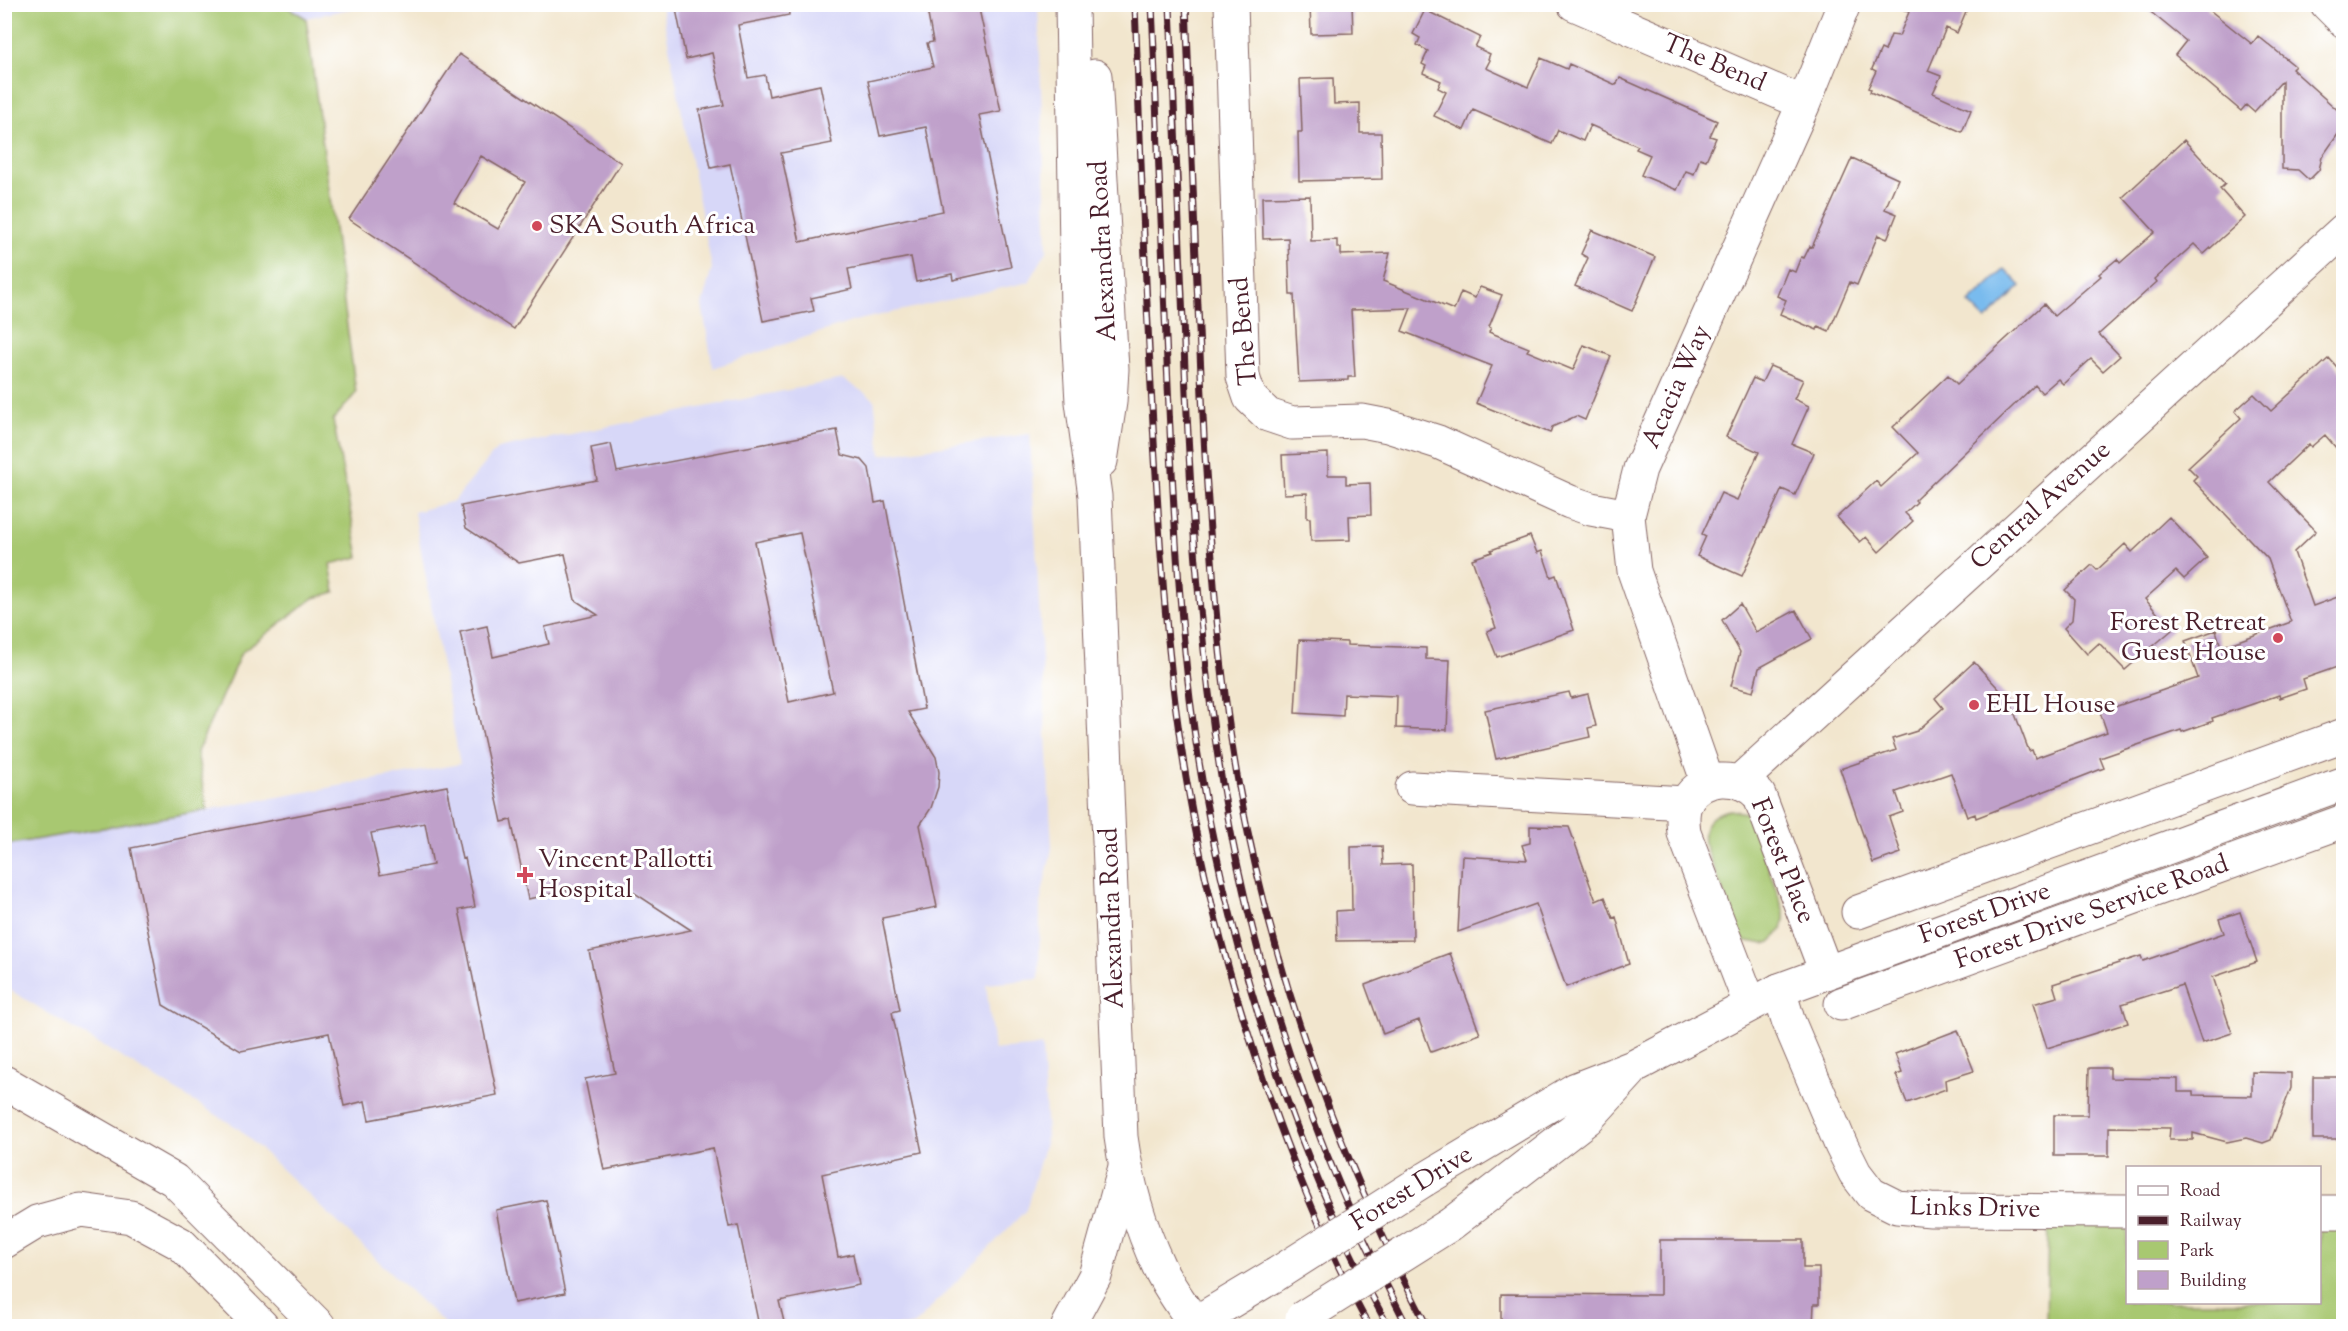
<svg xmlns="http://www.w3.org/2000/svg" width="2348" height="1331" viewBox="0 0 2348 1331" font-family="'Sorts Mill Goudy',serif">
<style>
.built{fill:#d7d7f8}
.green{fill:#a8c871;stroke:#79744e;stroke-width:1.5}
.water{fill:#79bbee;stroke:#626d8c;stroke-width:1.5}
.building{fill:#bfa0ca;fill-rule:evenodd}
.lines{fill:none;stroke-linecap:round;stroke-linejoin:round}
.minor-casing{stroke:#856564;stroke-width:35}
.tertiary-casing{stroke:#856564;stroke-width:35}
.secondary-casing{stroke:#856564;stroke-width:35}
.motorway-casing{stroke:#856564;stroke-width:35}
.minor{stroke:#fff;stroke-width:33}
.tertiary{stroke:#fff;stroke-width:33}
.secondary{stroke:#fff;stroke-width:33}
.motorway{stroke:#fff;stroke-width:33}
.rail-casing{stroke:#4a1f2b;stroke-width:7}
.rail{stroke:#fff;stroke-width:4.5;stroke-dasharray:14;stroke-linecap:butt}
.secondary-bridge-casing{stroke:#856564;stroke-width:35;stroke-linecap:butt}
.secondary-bridge{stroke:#fff;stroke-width:33}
.poi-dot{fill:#d1495b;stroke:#fff;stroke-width:2}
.labels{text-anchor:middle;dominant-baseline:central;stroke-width:6;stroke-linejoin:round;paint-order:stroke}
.street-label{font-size:26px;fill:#4a1f2b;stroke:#fff}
.poi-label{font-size:26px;fill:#4a1f2b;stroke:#fff;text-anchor:start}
</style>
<rect width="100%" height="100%" fill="#fff"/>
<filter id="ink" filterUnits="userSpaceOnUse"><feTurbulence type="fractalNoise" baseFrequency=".0167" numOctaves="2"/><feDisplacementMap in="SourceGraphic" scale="12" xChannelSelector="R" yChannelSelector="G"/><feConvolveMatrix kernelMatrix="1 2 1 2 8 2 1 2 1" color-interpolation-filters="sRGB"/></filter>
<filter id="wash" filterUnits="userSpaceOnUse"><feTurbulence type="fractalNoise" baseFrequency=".008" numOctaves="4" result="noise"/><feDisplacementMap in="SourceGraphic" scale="24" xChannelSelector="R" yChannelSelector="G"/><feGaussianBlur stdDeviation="1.35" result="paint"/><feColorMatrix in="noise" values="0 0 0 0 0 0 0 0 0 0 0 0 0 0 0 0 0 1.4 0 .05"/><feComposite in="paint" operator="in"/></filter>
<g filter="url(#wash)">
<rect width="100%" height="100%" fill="#f2e6ce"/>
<path class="built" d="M282 5H368L306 18Z
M661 5H1038L1047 251 1029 282 854 321 713 368 702 305 712 268Z
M843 379 874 399 881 455 1030 434 1052 848 1040 903 1039 979 986 984 994 1050 1042 1046 1047 1136 1026 1210 913 1326H447L238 1128 5 987V845L207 810 460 764 414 512 454 501 497 449Z"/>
<path class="green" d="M5 4H282L306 18 356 393 333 420 359 557 330 564 335 592 314 598 241 653 197 752 207 810 5 845Z
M1730 810 1746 813 1751 819 1784 912V920L1782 930 1770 942 1764 944 1742 940 1704 843C1701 824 1712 813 1730 810Z
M2048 1222 2127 1223 2128 1302H2320V1223H2343V1326H2046Z"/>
<path class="water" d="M2005 269 2021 286 1986 320 1969 303Z"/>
<g id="blocks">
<path class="building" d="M675 4H788L789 15 738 25 748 78 765 75 769 96 820 85 832 143 781 153 800 242 943 211 926 127 880 136 868 81 933 67 927 43 933 42 926 4H978L1001 111 979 115 1011 267 953 280 952 274 916 282 911 257 848 269 852 289 811 298 814 311 763 321 730 164 711 168 699 110 724 105 712 53 686 59Z
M1310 4H1352L1353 33 1311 34Z
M1892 4H1969L1957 33 1946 28 1928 71 1941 76 1933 93 1971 110 1962 132 1870 92 1871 89 1868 88 1876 71 1872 69 1881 49 1885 51 1891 35 1899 36 1909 12Z
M2141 4H2202L2252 44 2258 36 2295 66 2292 69 2343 115V127L2322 157 2319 170 2309 180 2298 170 2282 169V81L2254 112 2246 105 2241 111 2175 55 2186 41Z
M1425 10 1480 37 1475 47 1490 54 1488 59 1490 60 1486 68 1528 87 1541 58 1567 69 1569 64 1616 85 1620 78 1717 121 1710 136 1716 138 1706 160 1700 158 1694 174 1686 171 1677 190 1641 175 1650 155 1636 149 1638 146 1590 125 1583 141 1558 130 1552 144 1473 110 1464 130 1434 116 1446 92 1438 88 1441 81 1423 73 1426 66 1422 64 1428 51 1417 45 1420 38 1413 34Z
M459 54 621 163 514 329 349 219ZM481 156 525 182 498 229 454 203Z
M1333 78 1334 104 1360 103V133H1381L1382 179 1299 181 1298 132H1302L1300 79Z
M2184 140 2225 184 2220 189 2245 217 2204 254 2194 244 2155 279 2157 282 2099 334 2120 356 2103 371 2091 359 2063 384 2058 379 2042 393 2035 385 1915 500 1917 502 1905 513 1913 521 1879 552 1866 537 1860 542 1837 517 1876 481 1881 487 1918 453 1893 427 1948 375 1957 384 2044 304 2054 316 2101 276 2099 274 2117 259 2120 263 2155 232 2123 197Z
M1852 158 1898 179 1885 209 1897 214 1887 239 1878 235 1857 285 1850 282 1829 331 1818 326 1817 330 1780 314 1786 300 1777 296 1788 269 1795 272 1801 257 1804 258 1810 246 1812 247Z
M1310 196 1311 241 1337 240V248H1341V255L1390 253 1383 281 1454 310 1461 292 1475 298 1480 287 1502 295 1489 327 1491 328 1489 332 1529 348 1527 351 1573 370 1584 345 1611 356 1585 420 1576 416 1552 427 1550 433 1476 403 1492 366 1402 331 1411 308 1351 310 1355 377H1348V380L1299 382 1294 295H1290L1288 238 1263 239 1262 197Z
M1592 230 1655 257 1632 311 1575 286 1588 258 1581 254Z
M2329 358 2343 374V456L2325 435 2311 447 2309 444 2269 482 2316 531 2294 552 2313 606 2343 595V665L2303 679 2306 689 2280 698 2279 695 2212 718 2213 721 2182 732 2181 730 2100 758 2104 768 1976 818 1975 814 1967 817 1951 773 1896 792 1903 812 1889 817 1901 853 1873 863 1840 769 1896 750 1892 739 1917 731 1943 708 1935 698 1974 662 2010 701 2029 751 2032 750 2035 758 2107 732 2100 712 2198 678 2185 641 2216 630 2221 647 2291 622 2268 559 2193 480 2197 476 2188 467 2241 418 2235 411 2254 394 2271 411Z
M1770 366 1803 380 1794 399 1809 406 1792 444 1814 453 1795 495 1782 489 1742 576 1697 556 1706 536 1702 534 1721 493 1737 500 1759 452 1726 437 1753 378 1762 382Z
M837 430 842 455 862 460 869 468 875 503 885 501 924 709 908 712 936 757 939 772 938 787 931 808 920 825 937 907 882 918 900 1010 892 1012 922 1152 822 1174 838 1257 853 1254 859 1285 779 1301 785 1326H759L738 1225 729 1227 713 1148 604 1170 585 1079 615 1073 589 951 691 930 615 880 528 899 511 820 502 822 460 632 487 626 493 657 549 644 545 627 598 615 575 600 565 554 519 563 466 528 461 506 597 480 591 448 611 444 617 472ZM800 533 833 692 789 702 755 542Z
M1328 453V475H1346V484L1370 483 1371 515 1349 516 1350 540 1311 541 1310 518H1307V493L1284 494 1282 455Z
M2169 517 2207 558 2184 579 2176 571 2145 599 2172 630 2125 670 2099 643 2087 654 2064 628 2072 620 2074 599 2065 590 2092 565 2097 570 2125 544 2132 552Z
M1530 536 1537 553 1542 551 1551 577 1556 575 1574 630 1497 657 1487 631 1496 628 1472 559 1492 552 1491 550Z
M1740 604 1756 632 1796 610 1812 639 1759 668 1753 692 1731 686 1740 652 1722 620Z
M1299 640 1347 642V645L1426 648V659L1450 660 1447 730 1396 728 1397 696 1344 694 1343 716 1295 713Z
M1569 692 1571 698 1588 694 1596 726 1588 728 1590 737 1496 759 1485 710Z
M447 786 462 859 465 858 475 907 459 910 497 1095 369 1120 365 1101 344 1106 329 1033 241 1051 163 1005 131 848ZM425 823 433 865 380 875 371 833Z
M1530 826 1569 827 1596 901 1605 897 1613 918 1616 917 1629 964 1566 987 1536 904 1458 932 1462 856 1527 860 1522 845 1530 843Z
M1382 846 1383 865 1412 864 1413 940 1337 941 1336 911 1352 910 1351 847Z
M2240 912 2257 962 2213 977 2232 1033 2202 1043 2182 985 2122 1004 2128 1023 2047 1048 2033 1004 2057 997 2053 984 2141 956 2143 961 2224 933 2219 919Z
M1450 953 1480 1034 1431 1052 1419 1020 1383 1034 1365 985Z
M1958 1030 1974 1071 1945 1080 1946 1089 1907 1103 1896 1075 1902 1073 1895 1054Z
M2089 1068H2110V1078L2178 1079V1092H2193V1095L2252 1096V1072L2291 1073V1088L2271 1140 2263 1143 2246 1138 2227 1142 2193 1133V1140H2169L2170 1128 2109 1127V1156H2054V1115H2088Z
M2313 1077H2343V1139H2313Z
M546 1200 565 1293 514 1303 496 1210Z
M1660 1240H1803V1268H1819V1304H1814L1813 1326H1501V1294L1660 1295Z"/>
</g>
</g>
<g filter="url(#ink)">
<use href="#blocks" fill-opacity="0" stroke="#856564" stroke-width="1.5"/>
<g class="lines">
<g class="minor-casing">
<path id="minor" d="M1231 4 1243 377 1250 398 1268 415 1292 423 1362 421 1388 426 1438 442 1570 502 1591 509 1628 516
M1574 4 1804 103
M2327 4 2344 21
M1739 782 2344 230
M1708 783 1634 571 1628 516 1640 469 1804 103 1844 4
M1412 788 1686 803
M1858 912 2344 735
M1779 990 1788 1020 1841 1145 1855 1173 1871 1194 1897 1207 1931 1210 2128 1211
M1750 1004 1684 833C1683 823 1681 811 1687 801 1702 774 1739 774 1759 795L1826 972
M1841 1004 2344 821
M2320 1212H2344"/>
</g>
<g class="tertiary-casing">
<path id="tertiary" d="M1072 4 1077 313 1082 402 1095 496 1121 1137C1127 1181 1140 1227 1159 1267 1169 1288 1184 1307 1196 1326
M1095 76 1112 369 1110 402 1101 461"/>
</g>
<g class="secondary-casing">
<path id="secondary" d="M1424 1180 1576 1089 1635 1066 1779 990 2344 783
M1451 1224 1587 1119 1630 1072
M1068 1326 1095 1276 1125 1167
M1190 1326 1275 1275"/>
</g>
<g class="motorway-casing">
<path id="motorway" d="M4 1082 174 1180 319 1326
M4 1242 37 1222 81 1210 131 1217 181 1244 262 1326"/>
</g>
<use href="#minor" class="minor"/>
<use href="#tertiary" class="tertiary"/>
<use href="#secondary" class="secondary"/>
<use href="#motorway" class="motorway"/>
<g class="rail-casing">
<path id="rail" d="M1135 4C1141 161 1146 318 1156 474 1162 583 1170 692 1190 800 1209 909 1240 1016 1278 1121 1304 1191 1333 1261 1369 1326
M1152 4C1157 116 1161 227 1166 338 1171 459 1176 579 1190 699 1216 909 1286 1140 1388 1326
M1170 4C1174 118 1179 232 1184 345 1191 520 1201 695 1238 867 1262 979 1299 1092 1345 1198 1364 1241 1386 1284 1407 1326
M1186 4C1192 155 1197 305 1205 455 1212 566 1219 677 1239 787 1274 976 1338 1156 1427 1326"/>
</g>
<use href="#rail" class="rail"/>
<g class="secondary-bridge-casing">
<path id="secondary-bridge" d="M1275 1275 1424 1180
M1302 1318 1451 1224"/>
</g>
<use href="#secondary-bridge" class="secondary-bridge"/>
</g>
</g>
<g class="poi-dot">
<circle cx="537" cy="226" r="6"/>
<circle cx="2278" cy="638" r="6"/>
<circle cx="1974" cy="705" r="6"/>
<path d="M522 866h6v6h6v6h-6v6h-6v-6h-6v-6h6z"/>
</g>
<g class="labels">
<g class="street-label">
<text transform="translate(1714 64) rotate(23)">The Bend</text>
<text transform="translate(1104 251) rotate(-93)">Alexandra Road</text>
<text transform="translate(1245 331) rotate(-95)">The Bend</text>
<text transform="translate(1677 387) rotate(-66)">Acacia Way</text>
<text transform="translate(2041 506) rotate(-42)">Central Avenue</text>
<text transform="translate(1782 861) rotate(68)">Forest Place</text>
<text transform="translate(2092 913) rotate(-20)">Forest Drive Service Road</text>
<text transform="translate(1985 914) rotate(-20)">Forest Drive</text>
<text transform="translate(1113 918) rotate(-92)">Alexandra Road</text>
<text transform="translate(1412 1189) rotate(-32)">Forest Drive</text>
<text transform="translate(1975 1209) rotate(1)">Links Drive</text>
</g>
<g class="poi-label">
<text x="549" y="226">SKA South Africa</text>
<text x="2266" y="623" text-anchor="end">Forest Retreat<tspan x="2266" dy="30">Guest House</tspan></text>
<text x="1986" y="705">EHL House</text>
<text x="538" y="860">Vincent Pallotti<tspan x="538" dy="30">Hospital</tspan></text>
</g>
</g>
<rect width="2348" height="1331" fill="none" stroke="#fff" stroke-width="24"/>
<rect x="2126" y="1166" width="195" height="138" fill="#ffffff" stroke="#b7a5aa" stroke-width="1.5"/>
<rect x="2138" y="1186" width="30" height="9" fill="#ffffff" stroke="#b7a5aa" stroke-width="1.5"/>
<text x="2180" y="1196" font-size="18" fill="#4a1f2b">Road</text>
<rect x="2138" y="1216" width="30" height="9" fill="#4a1f2b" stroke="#b7a5aa" stroke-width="1.5"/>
<text x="2180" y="1226" font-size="18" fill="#4a1f2b">Railway</text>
<rect x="2138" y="1241" width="30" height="18" fill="#a8c871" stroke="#b7a5aa" stroke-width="1.5"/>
<text x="2180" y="1256" font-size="18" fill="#4a1f2b">Park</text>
<rect x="2138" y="1271" width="30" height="18" fill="#bfa0ca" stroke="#b7a5aa" stroke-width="1.5"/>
<text x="2180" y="1286" font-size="18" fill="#4a1f2b">Building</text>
</svg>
